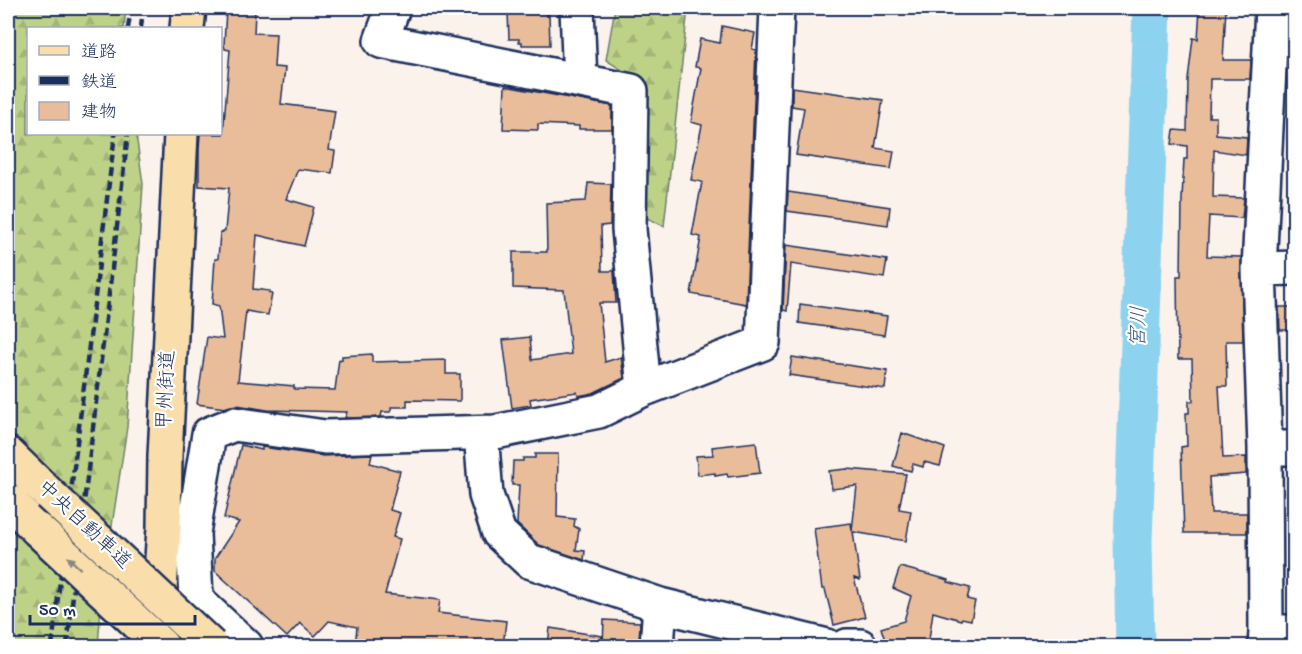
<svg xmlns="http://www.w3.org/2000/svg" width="1302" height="654" viewBox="0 0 1302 654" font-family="'Gochi Hand','Klee One',sans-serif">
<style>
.forest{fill:url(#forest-firs);stroke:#6c8072;stroke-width:1.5}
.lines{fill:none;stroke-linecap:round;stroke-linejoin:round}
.river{stroke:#8dd2ef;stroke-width:39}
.building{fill:#eabd9a;stroke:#1b2f5e;stroke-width:1.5}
.minor-casing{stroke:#1b2f5e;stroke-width:38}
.major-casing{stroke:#1b2f5e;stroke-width:38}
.highway-casing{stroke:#1b2f5e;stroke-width:38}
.minor{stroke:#fff;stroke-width:33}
.major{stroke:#f9deab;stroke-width:33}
.highway{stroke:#f9deab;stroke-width:33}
.rail{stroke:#1b2f5e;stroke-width:4.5;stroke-dasharray:9 4.5;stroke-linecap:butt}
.highway-bridge-casing{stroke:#1b2f5e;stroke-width:38;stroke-linecap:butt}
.highway-bridge{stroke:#f9deab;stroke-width:33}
.oneway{fill:#8a8684}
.labels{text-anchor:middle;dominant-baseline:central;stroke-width:4.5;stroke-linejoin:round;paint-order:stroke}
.street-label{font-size:20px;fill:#1b2f5e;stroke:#fff}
.water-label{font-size:21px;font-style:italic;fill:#385882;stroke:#fff}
</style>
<defs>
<pattern id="forest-firs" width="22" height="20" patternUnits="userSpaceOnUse" patternTransform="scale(1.5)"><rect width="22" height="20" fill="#bed287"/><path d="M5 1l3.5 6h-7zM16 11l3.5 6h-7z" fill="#a3b577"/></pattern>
</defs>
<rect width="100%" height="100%" fill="#fbf2eb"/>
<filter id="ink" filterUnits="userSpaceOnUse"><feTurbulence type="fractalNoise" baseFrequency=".0167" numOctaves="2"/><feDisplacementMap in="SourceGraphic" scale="12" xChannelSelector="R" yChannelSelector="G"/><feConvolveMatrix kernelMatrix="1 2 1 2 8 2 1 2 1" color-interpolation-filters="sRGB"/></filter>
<g filter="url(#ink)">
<path class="forest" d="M8 8H126L124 28H28V134H136L143 184 127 427 102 591 98 646H8Z
M615 8H688L664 226 643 216 636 79 606 60Z"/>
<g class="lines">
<path class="river" d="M1135 646 1133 541 1152 8"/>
</g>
<path class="building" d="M1200 8H1226L1223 60H1251L1250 79H1210L1209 117H1216V134L1247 137 1246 155 1214 150 1213 197 1244 198 1242 218 1209 216 1207 256 1241 257 1243 341H1226L1227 386H1219L1223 458 1246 457V474L1209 477 1211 513H1247V533H1184L1181 447 1187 446 1186 413H1189V401H1193L1192 359H1178L1177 276H1181L1182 199 1184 159H1187V146L1172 144 1174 130 1187 131 1188 80 1193 38 1198 39Z
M226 10 255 12 254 33 276 34 274 67 285 68 281 104 335 111 329 150 335 151 332 173 298 169 286 199 314 207 304 246 257 235 253 289 270 291 269 293 272 294 268 315 246 311 238 381 294 386V389L335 390 339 359 342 360V356L372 354V362L446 360V374H460V401L407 400V407H391V412H382L381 417 345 418 347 412 267 410 237 405 225 408 197 404 207 337 223 339 219 306 212 304 215 259H218L220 233 225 231 229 188 199 186V150L200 134H223L230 50 225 49 224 45Z
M547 11V16L549 15 550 45H522V42H519V39H509L508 12Z
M722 26 755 33 752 49 756 50 746 304 691 294 701 237 692 235 702 182 691 180 702 125 691 122 701 68 695 67 700 39 720 43Z
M505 86 612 106V129H579V126L538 124V130L503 129Z
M792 87 883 100 875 148 894 151 891 169 796 155 804 108 792 106Z
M588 183 611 184 610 225 601 226 602 271H614L616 303H599L605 362 621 357 624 378 593 393 578 396 577 392 530 399 531 405 512 408 503 340 530 337 532 360 571 354 564 290 513 288V252H547L546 203 586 201Z
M788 192 890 207 888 225 787 211Z
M786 245 887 260 884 278 791 264 787 311 783 310Z
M800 304 887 316 884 335 799 323Z
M1279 307H1294V330H1280Z
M792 357 887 371 885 389 789 375Z
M902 433 945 448 940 466 924 462 923 467 913 464 911 471 893 466Z
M756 442 760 473 728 477 727 474 715 476V473L698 475 696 456 713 455 712 447Z
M241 445 262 450V447L323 456 372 454 370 463 400 471 390 510 400 513 393 537 400 539 385 594 440 600 438 613 506 621 503 646H355L357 627 329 621 315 636 300 623 287 637 215 571V558L239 522 224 518Z
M535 454H558L557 517 575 519 574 526 579 529 576 550 585 551 584 560 539 545 517 524 519 485H512L513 461H523V458H535Z
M847 469 906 474 899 509 911 511 906 541 853 532 860 580 854 578 865 617 834 625 825 589H822L814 528 851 523 852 531 857 486 832 489 829 471Z
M900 567 949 580 948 582 970 588 967 599 975 601 971 620 962 618 961 620 933 612 928 646H887L881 628 904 621 911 596 893 588Z
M604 620 640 622 639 646H603Z
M550 628 602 636 601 646H548Z"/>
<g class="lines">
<g class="minor-casing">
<path id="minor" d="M393 8 381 41 631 91 629 229 644 389
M577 8 580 81
M1259 269 1294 268
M481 433 486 495 499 533 529 561 660 605 827 646
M1265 448H1294
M172 529 193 533 196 600 246 646
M193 533 209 434 234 424 325 437 495 432 599 411 644 389 763 343 777 8
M1266 632H1294
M657 646 660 605
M847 646H860
M1265 646 1266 632 1265 448 1259 269 1272 8"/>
</g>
<g class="major-casing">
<path id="major" d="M187 28 189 8
M158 620 164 528 165 456 181 134"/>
</g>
<g class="highway-casing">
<path id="highway" d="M8 454 49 494
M8 500 38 530"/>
</g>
<use href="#minor" class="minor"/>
<use href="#major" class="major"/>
<use href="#highway" class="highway"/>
<path class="rail" d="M128 28 131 8
M141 28 143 8
M52 646 115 134
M67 646 128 134"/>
<g class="highway-bridge-casing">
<path id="highway-bridge" d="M49 494 211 646
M38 530 162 646"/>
</g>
<use href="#highway-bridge" class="highway-bridge"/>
</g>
<defs><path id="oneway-solid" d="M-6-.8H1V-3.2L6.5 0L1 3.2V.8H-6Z" transform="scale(1.5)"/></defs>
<use class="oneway" href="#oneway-solid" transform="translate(74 563) rotate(-137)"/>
</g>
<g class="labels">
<g class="street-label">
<text transform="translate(168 390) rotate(-87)">甲州街道</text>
<text transform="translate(83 526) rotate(43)">中央自動車道</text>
</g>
<g class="water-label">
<text transform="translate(1141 327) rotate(-88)">宮川</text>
</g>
</g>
<rect width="1302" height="654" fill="none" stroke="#fff" stroke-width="30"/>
<rect x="15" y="15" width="1272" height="624" fill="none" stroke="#1b2f5e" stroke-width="2" filter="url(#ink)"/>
<rect x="27" y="27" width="195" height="108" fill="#ffffff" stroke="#a4acbf" stroke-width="1.5"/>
<rect x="39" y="46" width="30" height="9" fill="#f9deab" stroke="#a4acbf" stroke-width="1.5"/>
<text x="81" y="57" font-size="18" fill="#1b2f5e">道路</text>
<rect x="39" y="76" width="30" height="9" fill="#1b2f5e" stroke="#a4acbf" stroke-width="1.5"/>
<text x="81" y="87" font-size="18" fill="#1b2f5e">鉄道</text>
<rect x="39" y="102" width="30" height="18" fill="#eabd9a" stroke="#a4acbf" stroke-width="1.5"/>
<text x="81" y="117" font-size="18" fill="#1b2f5e">建物</text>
<path d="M30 615v9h165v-9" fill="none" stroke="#1b2f5e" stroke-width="3"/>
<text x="39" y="615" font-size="18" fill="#1b2f5e" stroke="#ffffff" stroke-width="4.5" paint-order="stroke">50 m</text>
</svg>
